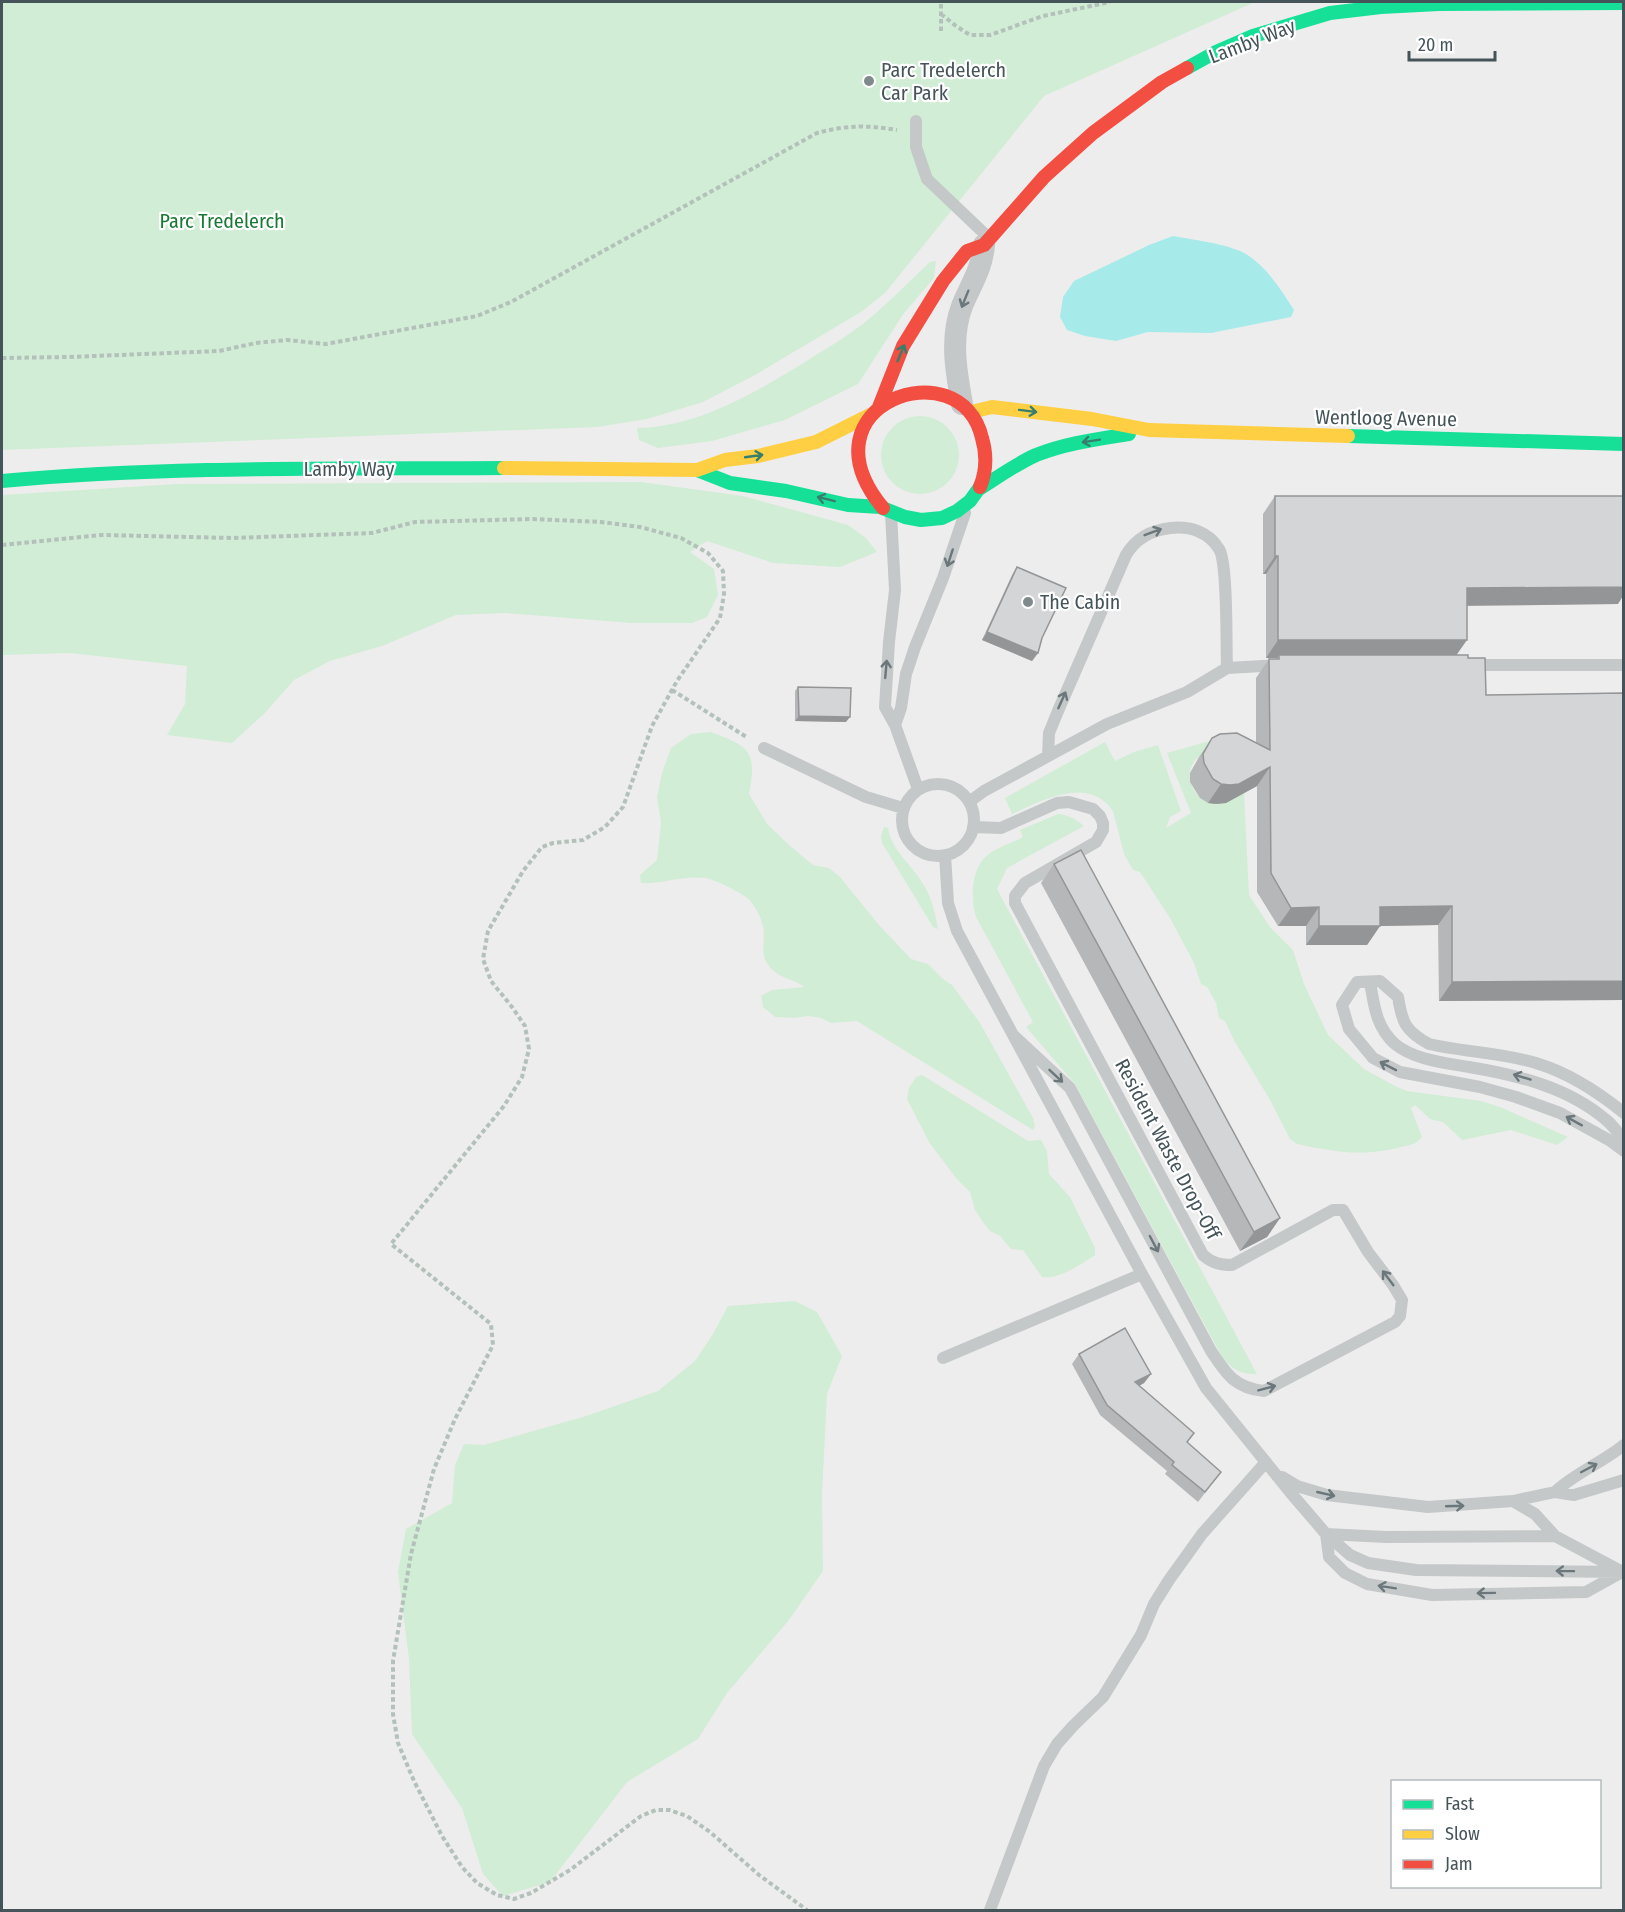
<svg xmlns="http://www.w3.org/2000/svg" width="1625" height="1912" viewBox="0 0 1625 1912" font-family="'Fira Sans Condensed',sans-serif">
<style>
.green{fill:#d1edd5}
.water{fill:#a6ebea}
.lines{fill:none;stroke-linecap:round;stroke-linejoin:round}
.path{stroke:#b3c1ba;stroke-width:4;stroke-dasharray:4.5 3;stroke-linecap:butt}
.lane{stroke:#c4c8c9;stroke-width:12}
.street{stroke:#c4c8c9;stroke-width:22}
.fast{stroke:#16e098;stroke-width:14}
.slow{stroke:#ffcf43;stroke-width:14}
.jam{stroke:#f24e42;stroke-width:14}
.wall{fill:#b6b7b8}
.shaded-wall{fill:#949596}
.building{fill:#d4d5d6;stroke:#949596;stroke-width:1.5}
.oneway{stroke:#6b777b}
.oneway2{stroke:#377e6c}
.poi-dot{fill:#808a8d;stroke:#fff;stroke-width:2}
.labels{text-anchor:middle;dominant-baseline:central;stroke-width:4.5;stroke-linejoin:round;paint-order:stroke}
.street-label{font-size:20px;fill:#455459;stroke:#fff}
.poi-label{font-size:20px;fill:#455459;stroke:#fff;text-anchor:start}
.park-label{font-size:20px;fill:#177933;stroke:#fff}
</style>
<rect width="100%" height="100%" fill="#eeeded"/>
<path class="green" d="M2 2H1255L1044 96 885 293 861 312 755 375 703 402 647 419 597 427 2 450Z
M936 261 934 278 904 313 858 384 785 420 712 441 658 448 639 440 637 428C698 427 754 393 805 362 827 348 850 335 870 318 891 301 910 280 930 262Z
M881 455a39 39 0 1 1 78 0a39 39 0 1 1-78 0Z
M641 482 743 496 848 525 866 538 877 552 840 567 773 563 707 541 690 552 714 569 718 595 707 617 692 623H632L504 613 456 615 382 646 330 661 294 680 264 714 232 743 167 735 185 704 187 666 70 653 2 655V495L176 484Z
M711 732C751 747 757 752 749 794L767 824 788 844 813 865 829 868 840 877 879 925 911 959 928 964 943 979 952 985 980 1023 1033 1118 1035 1126 1033 1130 857 1021 831 1023 821 1018 808 1016 794 1018 775 1017 763 1007 761 996 772 990 804 987C796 979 780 980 769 966 759 954 766 940 763 926 762 919 753 902 747 898 740 892 714 879 705 878 683 875 663 884 641 883L640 875 657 860 661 823 657 797 662 773 671 748 691 734Z
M1210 741 1211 751C1180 758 1185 797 1214 804 1227 806 1233 793 1244 793L1249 895 1270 927 1293 950 1304 984 1328 1035 1364 1069 1395 1086 1407 1091 1481 1101 1500 1107 1568 1137 1557 1145 1511 1130 1462 1140 1443 1122 1430 1119 1415 1105 1411 1108 1422 1137C1417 1144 1410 1145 1401 1147 1363 1157 1335 1152 1297 1144L1290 1139 1270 1100 1235 1042 1225 1021 1219 1018 1216 1003 1207 987 1201 984 1194 963 1170 918 1140 872 1133 870 1124 854 1113 811C1089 775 1042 800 1012 814L1005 798 1105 742 1115 761 1134 752 1158 745 1181 811 1170 817 1166 828 1191 813 1167 753Z
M1058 814C1069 815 1076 819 1084 826L1007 868 997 889 1257 1374C1242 1375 1231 1369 1222 1357L1075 1084 1026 1027 1033 1022 976 917C970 898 971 867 989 854 998 847 1012 843 1023 837L1020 830Z
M884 827 888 828C892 852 912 864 923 884 932 897 935 914 938 929L933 927 882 843 881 836Z
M922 1075 1028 1141 1041 1140 1047 1151 1049 1174 1070 1197 1095 1248V1255C1082 1264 1058 1280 1042 1277L1023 1250 1011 1249 1000 1236 990 1231 985 1225 975 1210 970 1192 956 1178 929 1142 907 1099 909 1088 916 1077Z
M795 1301 817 1312 842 1356 827 1394 822 1494 823 1571 789 1620 727 1693 698 1739 627 1782 550 1882 503 1896 483 1874 462 1808 412 1734 409 1659 398 1572 406 1529 452 1503 455 1465 464 1444 484 1445 586 1416 658 1391 695 1361 713 1334 728 1306Z"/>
<path class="water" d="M1173 236C1194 240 1232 244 1249 256 1268 269 1282 291 1294 310L1291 317 1211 333 1148 332 1116 341 1085 336 1067 330 1060 317 1063 297 1074 281 1149 245Z"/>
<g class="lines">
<path class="path" d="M941 14 956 26 970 35H990L1043 16 1110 2
M941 31V2
M2 358 69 357 219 351 256 343 287 340 326 344 477 316 511 302 817 133C847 125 867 125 897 130
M2 545 102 535 232 538 372 533 415 522 533 519 601 522 640 527 681 538 708 553 723 571 724 594 720 618 677 681 652 726 623 807 605 827 583 840 553 843 542 847 523 871 488 931 483 959 491 981 512 1007 525 1026 529 1049 522 1077 504 1106 391 1244 491 1324 493 1345 455 1419 434 1469 411 1554 393 1661V1714L398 1743 414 1781 442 1836 462 1867 477 1883 497 1895 514 1899 531 1893 570 1870 641 1816 656 1810H669L687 1816 710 1832 759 1875 807 1910
M672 690 748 738"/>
<path class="lane" d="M916 121V147L927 179 989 238
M891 513 895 590 889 642 885 707 895 725 918 789
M1469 665H1624
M895 725 901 708 906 674 915 647 943 578 965 513
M764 748 866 797 903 808
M1048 756 1049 733 1058 711 1126 555C1136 538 1151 530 1171 528 1190 526 1209 532 1219 549 1228 562 1226 647 1227 668
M902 820a36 36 0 1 1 72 0a36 36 0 1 1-72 0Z
M969 802 984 791 1107 724 1187 692 1227 668 1280 665
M973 827 1001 828 1057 803 1069 802 1093 809 1100 816 1103 823V830L1096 842 1025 883 1015 896V903L1203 1255C1212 1263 1220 1265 1232 1265L1333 1210H1343L1368 1252 1393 1285 1402 1300 1400 1316 1395 1322 1264 1391C1235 1388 1226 1374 1211 1351L1070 1088 1014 1036
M945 855 948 903 957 931 1142 1274 1206 1388 1290 1492 1326 1534 1350 1555 1368 1563 1416 1570 1624 1572
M1370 982C1374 1005 1376 1027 1395 1044 1414 1060 1446 1063 1469 1067 1517 1075 1567 1087 1605 1119 1612 1124 1618 1133 1624 1140
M1624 1113C1598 1092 1571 1074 1539 1064 1507 1053 1463 1052 1429 1044 1405 1031 1402 1022 1398 997L1380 981 1357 982 1342 1005 1349 1029 1373 1058 1400 1072 1480 1087 1516 1097 1560 1113 1609 1140 1624 1151
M943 1358 1142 1274
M1282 1477 1297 1486 1327 1495 1428 1507 1513 1501 1555 1492 1574 1495 1624 1480
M1555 1492C1575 1473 1602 1463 1624 1445
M1513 1501 1535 1514 1555 1536
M1326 1534 1329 1557 1345 1573 1367 1584 1432 1595 1586 1592 1622 1572
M1326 1534 1386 1537 1555 1536 1619 1570
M990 1910 1044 1766 1057 1744 1073 1726 1103 1697 1141 1635 1154 1604 1169 1580 1202 1534 1266 1462"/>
<path class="street" d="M962 404C956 371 950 338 962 306 971 284 982 269 984 245"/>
<path class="fast" d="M1187 68 1214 53 1253 36 1330 13 1381 7 1439 4 1624 3
M1348 436 1624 444
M697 470 730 483 786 491 848 505 880 507 905 517 921 520 942 518 957 511 970 501 980 487
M2 481C169 466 337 469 504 468
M979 489C998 477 1016 464 1036 455 1066 443 1098 439 1129 434"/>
<path class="slow" d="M971 412 992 407 1092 419 1149 430 1348 436
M504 468 697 470 725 460 758 456 816 442 874 413"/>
<path class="jam" d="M879 407 903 346 943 281 967 251 984 245 1044 177 1093 133 1162 82 1187 68
M883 508C797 404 961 347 982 438 987 455 987 470 980 487"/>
</g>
<path class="wall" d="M1275 496 1618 604 1467 605 1457 655 1468 658 1486 695 1623 1000 1439 1001 1438 925 1380 926 1367 945H1306V926H1278L1257 892V786L1226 803 1216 804 1208 803 1200 798 1190 782V773L1199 757 1212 738 1256 743V678L1269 659H1276L1277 658H1266V574H1263V514Z
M1017 567 1042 638 1038 653 1032 661 982 640 1012 575Z
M798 687 846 722 795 721V691Z
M1054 864 1280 1218 1267 1237 1240 1251 1041 883Z
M1079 1354 1151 1374 1144 1383 1139 1386 1187 1443 1221 1472 1198 1502 1165 1474 1167 1471 1100 1415 1072 1364Z"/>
<path class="shaded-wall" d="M1275 556H1278L1266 574H1263Z
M1623 587V596L1618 604 1455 606 1467 588Z
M987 632 1038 653 1032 661 982 640Z
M1278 640H1467L1455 657 1279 655 1277 658H1266Z
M799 716 850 717 846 722 795 721Z
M1270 767 1257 786 1226 803 1216 804 1208 803 1221 784Z
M1452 906 1438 925 1380 926 1367 945H1306L1319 926 1380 907Z
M1319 907 1306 926H1278L1291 908Z
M1623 981V1000L1439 1001 1452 982Z
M1280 1218 1267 1237 1240 1251 1254 1232Z
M1151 1374 1144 1383 1128 1392 1135 1382Z"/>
<path class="building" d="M1275 496H1623V587L1467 588V640H1278V556H1275Z
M1017 567 1066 588 1042 638 1038 653 987 632Z
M1279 655H1468V658H1485L1486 695 1623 693V981L1452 982V906L1380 907V926H1319V907L1291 908 1271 873 1270 767 1239 784 1230 785 1221 784 1213 779 1204 763 1203 754 1212 738 1220 734 1237 733 1270 750 1269 659H1279Z
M798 687 851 688 850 717 799 716Z
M1081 850 1280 1218 1254 1232 1054 864Z
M1125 1328 1151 1374 1135 1382 1194 1433 1187 1442 1221 1472 1205 1492 1172 1465 1174 1462 1107 1405 1079 1354Z"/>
<defs><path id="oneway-shaft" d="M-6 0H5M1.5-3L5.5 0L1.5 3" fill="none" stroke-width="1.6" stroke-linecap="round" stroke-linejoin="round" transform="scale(1.5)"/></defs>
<g class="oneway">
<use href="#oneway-shaft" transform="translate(965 299) rotate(112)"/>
<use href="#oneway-shaft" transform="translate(1153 532) rotate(-21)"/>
<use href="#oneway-shaft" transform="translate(950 558) rotate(108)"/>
<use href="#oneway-shaft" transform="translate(886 669) rotate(-85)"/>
<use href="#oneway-shaft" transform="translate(1062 700) rotate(-66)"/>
<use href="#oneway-shaft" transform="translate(1388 1066) rotate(-153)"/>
<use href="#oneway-shaft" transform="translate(1056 1076) rotate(43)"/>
<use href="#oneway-shaft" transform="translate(1522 1077) rotate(-163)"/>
<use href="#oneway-shaft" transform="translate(1574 1121) rotate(-151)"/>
<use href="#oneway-shaft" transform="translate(1154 1244) rotate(62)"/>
<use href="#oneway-shaft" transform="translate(1388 1278) rotate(-127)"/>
<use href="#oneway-shaft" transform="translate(1267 1388) rotate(-15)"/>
<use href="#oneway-shaft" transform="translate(1589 1468) rotate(-28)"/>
<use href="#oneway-shaft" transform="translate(1326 1494) rotate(13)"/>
<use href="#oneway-shaft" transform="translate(1455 1506) rotate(-2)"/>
<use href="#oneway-shaft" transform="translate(1565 1571) rotate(-179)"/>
<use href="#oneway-shaft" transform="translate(1387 1587) rotate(-171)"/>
<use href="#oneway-shaft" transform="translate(1486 1593) rotate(179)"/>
</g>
<g class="oneway2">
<use href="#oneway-shaft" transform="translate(901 353) rotate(-67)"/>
<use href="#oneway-shaft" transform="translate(1028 411) rotate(7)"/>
<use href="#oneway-shaft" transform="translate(1091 441) rotate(171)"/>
<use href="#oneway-shaft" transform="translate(754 456) rotate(-8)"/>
<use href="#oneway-shaft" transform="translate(826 499) rotate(-166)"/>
</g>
<g class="poi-dot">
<circle cx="869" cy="81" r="6"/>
<circle cx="1028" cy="602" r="6"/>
</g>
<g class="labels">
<g class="street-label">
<text transform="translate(1252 41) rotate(-21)">Lamby Way</text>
<text transform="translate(1386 418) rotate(1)">Wentloog Avenue</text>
<text x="349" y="469">Lamby Way</text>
<text transform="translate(1168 1149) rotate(62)">Resident Waste Drop-Off</text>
</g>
<g class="poi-label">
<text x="881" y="70">Parc Tredelerch<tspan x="881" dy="23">Car Park</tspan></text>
<text x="1040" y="602">The Cabin</text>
</g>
<g class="park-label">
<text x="222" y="221">Parc Tredelerch</text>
</g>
</g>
<rect width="1625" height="1912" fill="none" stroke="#455459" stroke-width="6"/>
<rect x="1391" y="1780" width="210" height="108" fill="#ffffff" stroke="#b5bbbd" stroke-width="1.5"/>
<rect x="1403" y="1800" width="30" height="9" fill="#16e098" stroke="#b5bbbd" stroke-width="1.5"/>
<text x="1445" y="1810" font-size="18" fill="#455459">Fast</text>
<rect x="1403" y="1830" width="30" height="9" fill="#ffcf43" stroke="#b5bbbd" stroke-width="1.5"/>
<text x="1445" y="1840" font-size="18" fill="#455459">Slow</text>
<rect x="1403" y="1860" width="30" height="9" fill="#f24e42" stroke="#b5bbbd" stroke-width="1.5"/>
<text x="1445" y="1870" font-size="18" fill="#455459">Jam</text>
<path d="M1409 51v9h86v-9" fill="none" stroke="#455459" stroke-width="3"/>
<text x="1418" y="51" font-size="18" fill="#455459" stroke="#ffffff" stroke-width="4.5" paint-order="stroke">20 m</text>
</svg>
